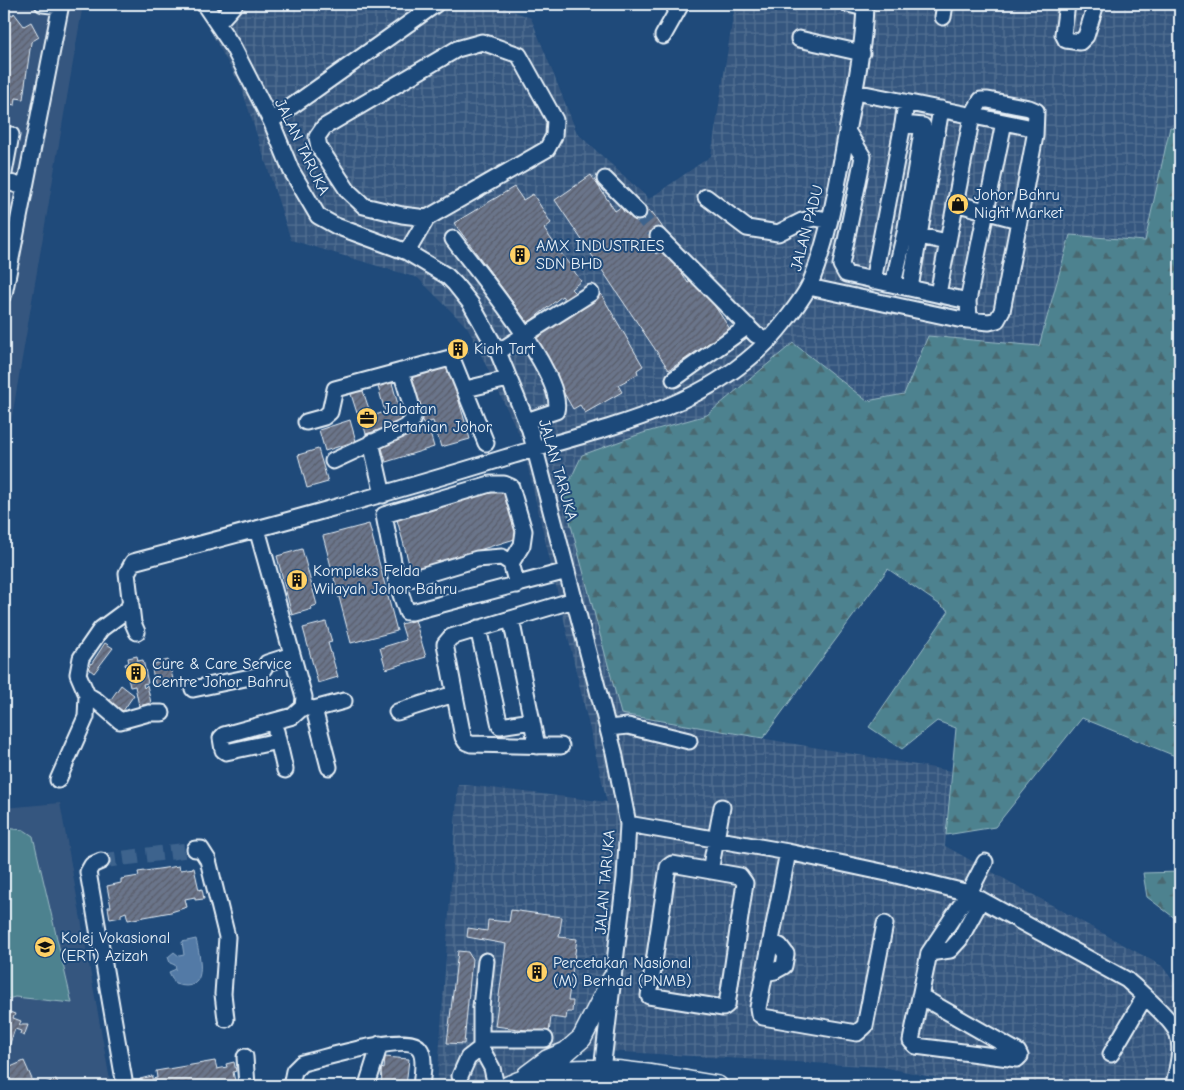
<svg xmlns="http://www.w3.org/2000/svg" width="1184" height="1090" viewBox="0 0 1184 1090" font-family="'Comic Neue',sans-serif">
<style>
.built{fill:#36577f}
.industrial{fill:url(#industrial-grid)}
.forest{fill:url(#forest-firs);stroke:#9abac4}
.garden{fill:#4d828f;stroke:#9abac4}
.water{fill:#527aa6;stroke:#8eaac7}
.building{fill:url(#building-hatch);stroke:#e8f1f8}
.lines{fill:none;stroke-linecap:round;stroke-linejoin:round}
.minor-tunnel{stroke:#3d638d;stroke-width:15;stroke-dasharray:15 8;stroke-linecap:butt}
.minor-casing{stroke:#e8f1f8;stroke-width:19}
.major-casing{stroke:#e8f1f8;stroke-width:22}
.minor{stroke:#1f4a7a;stroke-width:15}
.major{stroke:#1f4a7a;stroke-width:19}
.labels{text-anchor:middle;dominant-baseline:central;stroke-width:4;stroke-linejoin:round;paint-order:stroke}
.street-label{font-size:16px;fill:#e8f1f8;stroke:#1f4a7a}
.poi-label{font-size:16px;fill:#e8f1f8;stroke:#1f4a7a;text-anchor:start}
</style>
<defs>
<pattern id="industrial-grid" width="8" height="8" patternUnits="userSpaceOnUse" patternTransform="scale(1.25)"><rect width="8" height="8" fill="#36577f"/><path d="M0 4h8M4 0v8" fill="none" stroke="#537092"/></pattern>
<pattern id="forest-firs" width="22" height="20" patternUnits="userSpaceOnUse" patternTransform="scale(1.25)"><rect width="22" height="20" fill="#4d828f"/><path d="M5 1l3.5 6h-7zM16 11l3.5 6h-7z" fill="#4a6870"/></pattern>
<pattern id="building-hatch" width="6" height="6" patternUnits="userSpaceOnUse" patternTransform="scale(1.25)"><rect width="6" height="6" fill="#6b748a"/><path d="M-1 1l2-2M0 6l6-6M5 7l2-2" fill="none" stroke="#585e6a"/></pattern>
</defs>
<rect width="100%" height="100%" fill="#1f4a7a"/>
<filter id="ink" filterUnits="userSpaceOnUse"><feTurbulence type="fractalNoise" baseFrequency=".02" numOctaves="2"/><feDisplacementMap in="SourceGraphic" scale="10" xChannelSelector="R" yChannelSelector="G"/><feConvolveMatrix kernelMatrix="1 2 1 2 8 2 1 2 1" color-interpolation-filters="sRGB"/></filter>
<g filter="url(#ink)">
<path class="built" d="M4 4H83L4 463Z
M60 803 111 1086H4V808Z"/>
<path class="industrial" d="M195 4H496L531 18 577 133 649 199 711 156 735 4H1180V129L1170 127 1145 241 1070 235 1039 346 928 336 904 394 867 401 793 343 707 415 643 433 621 714 951 771 945 846 1162 966 1180 990V1086H976L883 1067 589 1050 493 1086H437L458 784 607 802 521 438 468 328 418 278 291 240 241 86Z"/>
<path class="forest" d="M1170 127 1180 129V758L1082 718 995 827 946 835 956 728 937 721 902 749 869 727 949 611 888 569 763 738 621 714 563 495 582 455 643 433 707 415 793 343 867 401 904 394 928 336 1039 346 1070 235 1145 241Z
M1180 872V922L1147 897 1143 873Z"/>
<path class="garden" d="M4 828 24 830 33 836 72 1003 15 997 4 1000Z"/>
<path class="water" d="M196 939C200 957 210 995 175 984L169 972 176 969 175 965 170 963 168 957 174 952 179 956 184 955 182 942Z"/>
<path class="building" d="M4 13 13 15 14 13 24 26 31 22 39 37 31 42 23 99 16 98 15 105 4 103Z
M591 175 615 211 621 207 624 212 628 209 632 216 646 206 651 213 652 212 665 231 648 242 656 254 664 248 688 283 696 278 730 329 669 370 555 200Z
M514 187 523 200 533 194 551 223 544 229 581 281 571 289 576 294 566 301 562 296 528 323 454 223Z
M601 294 643 366 637 370 638 374 618 385 622 392 585 413 580 405 573 409 531 335Z
M458 338 468 352 457 360 448 346Z
M447 360 470 439 441 447 433 421 423 424 409 378 415 376 413 370Z
M391 379 403 423 366 434 362 419 385 412 377 383Z
M361 385 369 409 357 413 349 388Z
M350 420 356 441 325 451 319 430Z
M428 426 434 447 386 462 380 441Z
M318 449 328 482 307 488 298 455Z
M507 489 518 538 411 571 396 516Z
M369 524 397 631 351 643 323 536Z
M302 549 317 605 311 607 312 609 292 615 277 556Z
M415 620 426 657 386 669 380 648 406 640 401 624Z
M326 622 332 642 328 643 338 677 318 683 303 628Z
M105 643 113 648 94 673 89 669 90 666Z
M137 656 138 661 143 660 148 683 143 684 144 688 147 685 151 703 139 706 135 686 130 687 125 664 129 663 128 658Z
M168 660 174 683 156 687 151 665Z
M121 685 134 695 123 711 109 702Z
M179 866 180 870 194 868 199 890 202 889 204 899 195 900V897L185 899 187 907 171 912 128 920 126 912 121 914V917L110 919 108 907H111L107 886 121 883V879L139 876 138 872Z
M511 910 562 917 559 937 577 939 568 1001H573L572 1012H567L566 1019 551 1017 549 1033 495 1026 506 944 467 937 468 928 487 931 488 920 509 922Z
M458 951 468 952 472 959 464 1044 447 1043Z
M7 1011 15 1014 13 1018 21 1021 19 1025H28L24 1036 20 1034 21 1031 15 1029 9 1046 6 1044 4 1049V1014Z
M385 1057 409 1059 406 1086H382L381 1068 384 1069Z
M24 1061 35 1086H4V1070Z
M215 1061 217 1069 227 1067 226 1064 234 1062 236 1071 233 1072 236 1086H141L140 1079 152 1076V1079L157 1078 156 1071Z
M56 1079 59 1086H40Z"/>
<g class="lines">
<path class="minor-tunnel" d="M638 212 658 236
M101 861 195 849"/>
<g class="minor-casing">
<path id="minor" d="M43 4 60 6
M204 4 233 47 271 121 291 170 318 216 336 226 407 252 447 276 455 284 471 304 498 352 530 430 614 752 628 824 625 878 602 1070
M848 4 865 8
M1067 4 1063 34 1066 40 1080 42 1086 36 1096 4
M943 17 945 4
M218 23 235 4
M663 36 681 4
M799 39 862 53
M855 92 1028 127 1034 131
M271 121 436 4
M847 131 863 157 841 265 846 274 968 301 969 319
M4 173 11 135
M605 179 638 212
M4 181 24 187
M706 197 747 228 778 233 802 221 815 218 828 220
M955 203 1018 220
M658 236 756 335 769 340
M920 236 947 242
M453 239C475 269 566 376 556 411L526 421
M407 252 427 218 547 149 554 136 555 120 519 55 482 42 457 49 324 127 317 137 319 147 348 191 364 206 402 215 427 218
M873 281 903 124
M893 284 905 233 923 126 903 124 906 103
M809 287 958 319 989 322 997 320 1002 311 1035 136 1036 111 1029 108 988 100H981L972 116 938 294
M910 288 941 109
M4 294 61 4
M968 301 1004 122
M498 352 591 293
M674 379 748 326
M466 389 508 379
M306 422 324 417 330 412 335 389 450 358 453 361 486 443
M371 442 383 495
M333 461 406 427 412 421 414 414 401 371
M257 529 304 697 303 707 293 716 224 735 221 738 223 750 226 752 278 741
M511 563 522 545 524 531 511 487 504 484H490L384 515 397 583 407 612H412L567 571
M397 583 477 559 502 557 511 563 517 585
M511 619 537 746
M478 628 500 726 532 721
M137 632 133 623 127 573 133 562C257 529 381 496 504 458 593 431 700 411 767 342 778 331 804 298 810 284 829 238 837 186 846 137 854 93 864 49 865 4
M193 689 260 675 267 663 292 655
M87 695 97 701 120 721 149 713H162
M303 707 314 709 329 767
M314 709 344 701
M397 712 454 694
M608 728 628 726 689 741
M276 731 285 770
M561 746 471 744 466 742 463 737 445 644 451 637 574 600
M58 780 86 717 87 695 78 674 81 658 101 629 128 609 131 601
M628 824 788 852 896 875 969 893 1127 980C1139 991 1174 1021 1178 1035 1183 1051 1176 1071 1174 1086
M195 849H201L208 860 227 937 223 994 226 1019
M788 852 758 1008 759 1014 763 1017 857 1033 865 1026 885 924
M101 861 92 865 88 872 125 1086
M672 864 740 876 745 883 727 1005 723 1008 649 996 668 867Z
M710 871 722 807
M929 953 950 950 960 939 981 900
M486 961 481 1007V1048L492 1068 496 1086
M764 973 775 971 784 966 786 954 780 946 771 942
M920 996 1018 1052 1020 1056 1017 1059 916 1046 911 1041 929 953 969 893 985 862
M481 1039H545
M1111 1054 1145 996
M245 1057 247 1086
M460 1076 468 1058 481 1048
M368 1082 380 1044
M291 1086 294 1071 302 1063C322 1059 407 1032 419 1048 426 1056 422 1076 421 1086"/>
</g>
<g class="major-casing">
<path id="major" d="M527 1075 547 1060 566 1052 582 1038 612 979
M508 1086C573 1055 650 1075 718 1086"/>
</g>
<use href="#minor" class="minor"/>
<use href="#major" class="major"/>
</g>
</g>
<defs>
<g id="shop-disc" transform="scale(1.125)"><circle r="9.5" fill="#ffd166" stroke="#1f4a7a"/><path d="M-5-2.5h2.3a2.7 3.5 0 0 1 5.4 0H5L5.5 6h-11ZM-1.5-2.5h3a1.5 2.3 0 0 0-3 0Z" fill="#111"/></g>
<g id="building-disc" transform="scale(1.125)"><circle r="9.5" fill="#ffd166" stroke="#1f4a7a"/><path d="M-4-6H4V6H1V3H-1V6H-4ZM-2.5-4.3h1.7v1.8h-1.7ZM.8-4.3h1.7v1.8H.8ZM-2.5-1h1.7V.8h-1.7ZM.8-1h1.7V.8H.8Z" fill="#111"/></g>
<g id="office-disc" transform="scale(1.125)"><circle r="9.5" fill="#ffd166" stroke="#1f4a7a"/><path d="M-6-3h4V-5.5h4V-3h4V5H-6ZM-1-4.5V-3h2v-1.5ZM-6 0V1H6V0Z" fill="#111"/></g>
<g id="university-disc" transform="scale(1.125)"><circle r="9.5" fill="#ffd166" stroke="#1f4a7a"/><path d="M0-5L7-2L0 1L-7-2ZM-4 1L0 2.5L4 1V4Q0 6-4 4Z" fill="#111"/></g>
</defs>
<g fill-rule="evenodd">
<use href="#shop-disc" x="958" y="204"/>
<use href="#building-disc" x="520" y="255"/>
<use href="#building-disc" x="458" y="349"/>
<use href="#office-disc" x="367" y="418"/>
<use href="#building-disc" x="297" y="580"/>
<use href="#building-disc" x="136" y="673"/>
<use href="#university-disc" x="45" y="947"/>
<use href="#building-disc" x="537" y="972"/>
</g>
<g class="labels">
<g class="street-label">
<text transform="translate(302 147) rotate(64)">JALAN TARUKA</text>
<text transform="translate(807 228) rotate(-75)">JALAN PADU</text>
<text transform="translate(558 470) rotate(74)">JALAN TARUKA</text>
<text transform="translate(605 882) rotate(-85)">JALAN TARUKA</text>
</g>
<g class="poi-label">
<text x="974" y="195">Johor Bahru<tspan x="974" dy="18">Night Market</tspan></text>
<text x="536" y="246">AMX INDUSTRIES<tspan x="536" dy="18">SDN BHD</tspan></text>
<text x="474" y="349">Kiah Tart</text>
<text x="383" y="409">Jabatan<tspan x="383" dy="18">Pertanian Johor</tspan></text>
<text x="313" y="571">Kompleks Felda<tspan x="313" dy="18">Wilayah Johor Bahru</tspan></text>
<text x="152" y="664">Cure &amp; Care Service<tspan x="152" dy="18">Centre Johor Bahru</tspan></text>
<text x="61" y="938">Kolej Vokasional<tspan x="61" dy="18">(ERT) Azizah</tspan></text>
<text x="553" y="963">Percetakan Nasional<tspan x="553" dy="18">(M) Berhad (PNMB)</tspan></text>
</g>
</g>
<rect width="1184" height="1090" fill="none" stroke="#1f4a7a" stroke-width="20"/>
<rect x="10" y="10" width="1164" height="1070" fill="none" stroke="#e8f1f8" stroke-width="2" filter="url(#ink)"/>
</svg>
